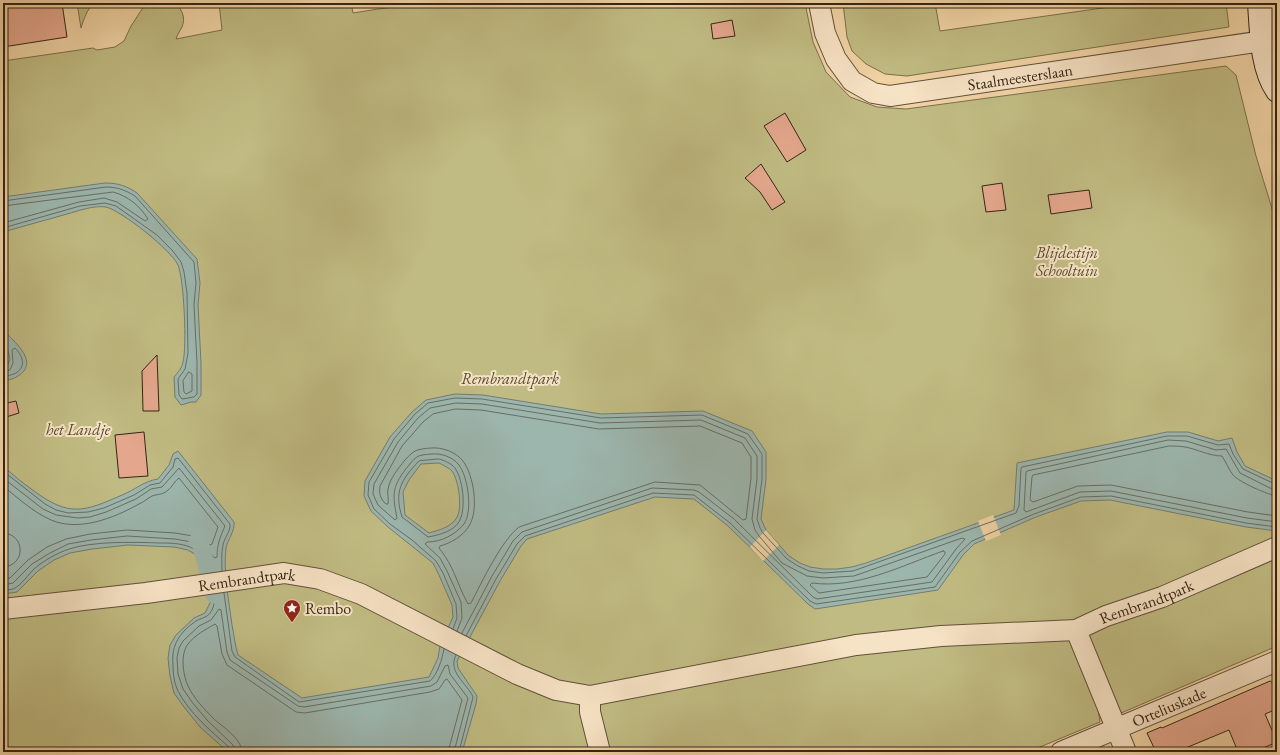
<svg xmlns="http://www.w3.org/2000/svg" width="1280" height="755" viewBox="0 0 1280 755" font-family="'EB Garamond',serif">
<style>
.green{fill:#c0bb82;stroke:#7a704c}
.water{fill:#9cb6ae;stroke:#727c71;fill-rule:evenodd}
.pier{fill:#f1d3a4}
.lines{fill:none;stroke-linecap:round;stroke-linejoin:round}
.shore{stroke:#686e62;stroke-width:1}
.canal{stroke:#9cb6ae;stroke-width:17}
.building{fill:#e4a78d;stroke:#342516}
.street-casing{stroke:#63503a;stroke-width:22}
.secondary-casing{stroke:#342516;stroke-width:24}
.street{stroke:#f6e2c4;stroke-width:20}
.secondary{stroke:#f6e2c4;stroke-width:22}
.labels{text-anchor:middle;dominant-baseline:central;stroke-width:4;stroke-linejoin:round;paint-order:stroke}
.street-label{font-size:16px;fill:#342516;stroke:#f6e2c4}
.park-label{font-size:16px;font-style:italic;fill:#574a31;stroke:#f6e2c4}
.poi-label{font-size:16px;fill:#342516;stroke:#f6e2c4;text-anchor:start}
</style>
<rect width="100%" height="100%" fill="#f1d3a4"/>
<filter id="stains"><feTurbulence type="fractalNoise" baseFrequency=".005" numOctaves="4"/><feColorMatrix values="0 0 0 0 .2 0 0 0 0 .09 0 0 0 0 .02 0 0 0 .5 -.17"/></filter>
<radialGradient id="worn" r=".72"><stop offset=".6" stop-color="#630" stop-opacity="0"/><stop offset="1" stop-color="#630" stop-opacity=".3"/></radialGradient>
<path class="green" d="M77 3H94C87 9 84 19 81 28Z
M146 3H175C182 9 186 18 182 27 180 31 177 35 176 39L222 30 219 3H351L353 13 378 9 426 3H805L813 42 826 72 850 97 877 107 906 109 1226 66 1236 75 1256 156 1277 225V646L1112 717 1108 705 1098 709 1100 722 1028 752H3V61L93 48 97 50 115 47 124 41 131 26Z
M843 3H935L940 31 1138 3H1226L1229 27 907 76 885 74 866 64 852 51 847 37Z"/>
<path class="water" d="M105 183C118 183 127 186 137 193L197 259 200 283 198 305 201 363V395L196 402H191L181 405 175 397 174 377C178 372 182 368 183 362 187 347 184 279 178 265 171 250 122 211 106 207 94 205 78 211 67 214 46 220 24 226 3 232V197Z
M3 333H6C17 344 39 363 18 376 14 379 8 380 3 381V369L7 367 10 359Z
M455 394 483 395 601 414 703 411 752 431 766 452V479L761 519 766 530 789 556 800 563 810 567 823 569H837L852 567 866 563 1014 510 1017 463 1167 432H1188L1218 441 1232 438 1237 452 1245 466 1277 481V531L1246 527 1110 500 1081 501 1036 517 974 544 963 555 938 590 815 609 808 604 728 526 694 499 655 497 527 539 521 546 500 581 457 661 458 668 477 696 476 704 462 752H228L200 727 184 707 174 693 170 676 168 658 170 645 176 635 194 618 205 613 211 601 209 569 206 563 198 556 188 550 174 547 128 545 92 549 70 553 54 560 38 571 17 592 3 594V554L6 551 3 543V465C12 475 23 483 34 491 69 517 84 512 122 495 135 490 144 481 158 479L169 465 173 454 178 451 234 522C235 531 228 539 226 548 223 570 229 602 232 625 234 635 235 645 238 655L302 698 429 677 438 658 440 646 453 617 452 605 439 575 433 563 388 527 371 511 364 496 365 481 390 437 412 412 426 400ZM439 463C443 465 449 468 452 471 459 481 463 509 456 519 449 528 439 530 429 533L405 515 403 492 409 480 421 464Z"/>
<path class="pier" d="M993 515 1001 535 986 541 978 521Z
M766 530 779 545 763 561 750 547Z"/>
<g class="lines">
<path class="shore" d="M3 201 106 187C117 187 125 190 135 196L194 262 196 283 194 305 197 363V394L194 397 182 399 179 395 178 379 185 369 188 353 187 293 184 272 181 262 172 250 157 235 116 206 105 203 80 206 3 228
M3 206 113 192C128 196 140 206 148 219L145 221 117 202 104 198 79 202 3 223
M3 372 10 370 13 363 12 350 15 348C22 355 27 366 16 373 12 375 7 376 3 377
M189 372 192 374V391L186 394 184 392 183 381Z
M456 409 481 410 599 429 700 426 742 443 751 457V478L746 519 743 520 700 485 655 482 519 527C501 541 482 582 471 603L468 604C457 584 454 566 439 548L440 546C451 543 463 536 469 526 479 510 474 476 463 461 456 452 442 447 431 448 417 449 414 450 405 460 398 469 390 478 388 489 387 494 389 499 388 504H386C380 499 379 493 380 486L402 446 423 422 433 414Z
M439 459C444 460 452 464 455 468 463 479 466 507 460 520 455 531 439 535 428 537L402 517C394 491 401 480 419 461Z
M3 471 45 504 56 510 68 513 88 512 104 508 134 495 150 485 160 483 173 467 175 459 178 458 230 524C231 531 224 538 223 545 221 553 222 562 222 571
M3 478 43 509 56 515 78 518 90 517 106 512 136 499 151 489 162 487 179 468 225 526C220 537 217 545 217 557L215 558 203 548 192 542 175 539 127 536 91 540 68 544 50 553 32 564 13 583 3 585
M3 486C18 498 33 512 51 520 79 532 114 518 139 504 144 502 148 498 152 496 157 494 162 495 167 491 172 488 174 481 179 478L218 527 212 544 210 545 193 536 175 533 127 530 90 534 66 539 47 547 28 560 10 578 3 579
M1277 490 1272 489 1240 473 1226 449 1216 450 1186 441 1168 440 1027 471 1026 472 1024 510 1026 512 1080 492 1111 491 1247 518 1277 522
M1277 496C1268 495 1239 482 1233 475 1229 470 1226 462 1222 456 1209 456 1197 449 1185 447 1179 446 1174 446 1169 446L1033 475 1032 477 1030 500 1033 502 1078 486 1111 485 1248 512 1277 516
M3 533C26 534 26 566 3 567
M943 551 945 552V554L927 577 819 593 810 585 812 583C857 589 901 566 943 551Z
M3 590C6 590 12 590 15 588 21 585 29 574 34 569 43 561 57 553 69 549 94 541 133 542 160 543 169 543 180 543 190 547 200 551 213 560 213 572
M224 593 232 651 235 657 299 702 430 681C438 674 442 659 444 649
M214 594C215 602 214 611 207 616 204 618 199 619 196 621 180 632 171 645 173 664 173 673 174 683 178 691 190 714 211 731 229 747L231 752
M453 629 457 618 456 604 443 573 436 561 412 540 390 524 374 509 368 495 369 482 394 439 415 414 428 403 455 398 482 399 601 418 702 415 748 434 762 454V479L757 519 760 528 763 533 787 559 798 566 809 571 823 573 853 571 1016 513 1019 506 1021 468 1022 467 1167 436H1187L1218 445 1229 444 1233 454 1243 469 1277 485
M457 631 462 618 461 602 447 571 440 558 425 544 427 542C441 542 455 535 464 524 473 511 468 477 459 465 453 457 441 453 432 454 419 455 417 455 409 465 392 486 392 493 397 518L395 520 378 505 373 494 374 484 398 442 418 418 430 408 456 403 482 404 600 423 701 420 745 438 757 456V479L752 519 755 530 759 536 782 563 807 576 823 578 854 576 962 538 965 539 956 549 932 582 817 599 813 597 734 519 699 492 694 490 652 488 522 532 513 541 492 576 462 633
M466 636 496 579 517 544 525 536 653 493 694 495 730 523 810 601 816 604 935 587 960 552 972 541 1034 514 1081 497 1111 496 1246 523 1277 527
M456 655C447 672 467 683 473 697L459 752
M236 752 233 745 207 720 192 702 183 689 178 674 177 658 179 648 183 641 199 626 211 620 219 609 221 610 227 652 230 660 298 706 304 707 431 686 437 682 445 666 448 665 450 674 468 698 454 752
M242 752C241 737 222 727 213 718 204 709 193 697 188 686 183 675 180 654 188 644 195 635 205 630 215 624L217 626 222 654 227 665 296 712 305 713 430 692 439 689 445 680 447 679 462 700 448 752"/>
<path class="canal" d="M197 541 200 542 214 595"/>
</g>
<path class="building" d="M3 3H62L67 37 3 47Z
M732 20 735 36 713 39 711 24Z
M785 113 806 150 787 162 764 126Z
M761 164 785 202 772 210 760 192 745 178Z
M1002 183 1006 210 986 212 982 186Z
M1089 190 1092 208 1051 214 1048 195Z
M157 355 159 411H143L142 371Z
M16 401 19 413 3 418V404Z
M144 432 148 476 119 478 115 435Z
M1270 681 1277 685V709L1265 714 1277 742 1254 752H1238L1229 730 1176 752H1156L1147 733 1161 727 1162 728Z"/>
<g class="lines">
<g class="street-casing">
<g id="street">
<path id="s1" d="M819 3 825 33 836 59 852 81 873 93 890 96 1277 39"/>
<path id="s2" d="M3 609 146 593 284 573 320 579 361 594 517 674 556 690 590 696 856 645 941 636 1076 630 1106 616 1162 597 1277 547"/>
<path d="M1076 630 1126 752"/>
<path d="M590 696V712L600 752"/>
<path id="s3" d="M1061 752 1277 661"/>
</g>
</g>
<g class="secondary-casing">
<path id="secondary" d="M1259 3C1261 31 1261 68 1277 91
M1273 3 1277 20"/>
</g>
<use href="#street" class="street"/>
<use href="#secondary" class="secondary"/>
</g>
<defs>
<g id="sight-pin" transform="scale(0.9)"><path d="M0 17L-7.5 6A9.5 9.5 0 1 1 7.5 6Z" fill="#8f2418" stroke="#f6e2c4"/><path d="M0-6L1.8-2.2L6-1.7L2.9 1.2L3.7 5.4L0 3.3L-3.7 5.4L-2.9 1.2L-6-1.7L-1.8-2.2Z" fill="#fff"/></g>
</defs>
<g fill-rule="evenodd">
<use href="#sight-pin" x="292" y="608"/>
</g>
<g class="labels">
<g class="street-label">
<text stroke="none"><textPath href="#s1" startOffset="259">Staalmeesterslaan</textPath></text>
<text stroke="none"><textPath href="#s2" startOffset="246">Rembrandtpark</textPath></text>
<text stroke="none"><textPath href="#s2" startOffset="1183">Rembrandtpark</textPath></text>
<text stroke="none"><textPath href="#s3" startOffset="117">Orteliuskade</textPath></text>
</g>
<g class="park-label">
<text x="1067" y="252">Blijdestijn<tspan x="1067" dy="18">Schooltuin</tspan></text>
<text x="510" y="378">Rembrandtpark</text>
<text x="78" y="429">het Landje</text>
</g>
<g class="poi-label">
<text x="305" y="608">Rembo</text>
</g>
</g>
<rect width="1280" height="755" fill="none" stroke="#f1d3a4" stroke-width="16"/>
<rect x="4" y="4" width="1272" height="747" fill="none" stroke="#342516" stroke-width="2"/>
<rect x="8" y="8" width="1264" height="739" fill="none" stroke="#342516"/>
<rect width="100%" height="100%" filter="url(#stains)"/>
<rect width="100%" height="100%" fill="url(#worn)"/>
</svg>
